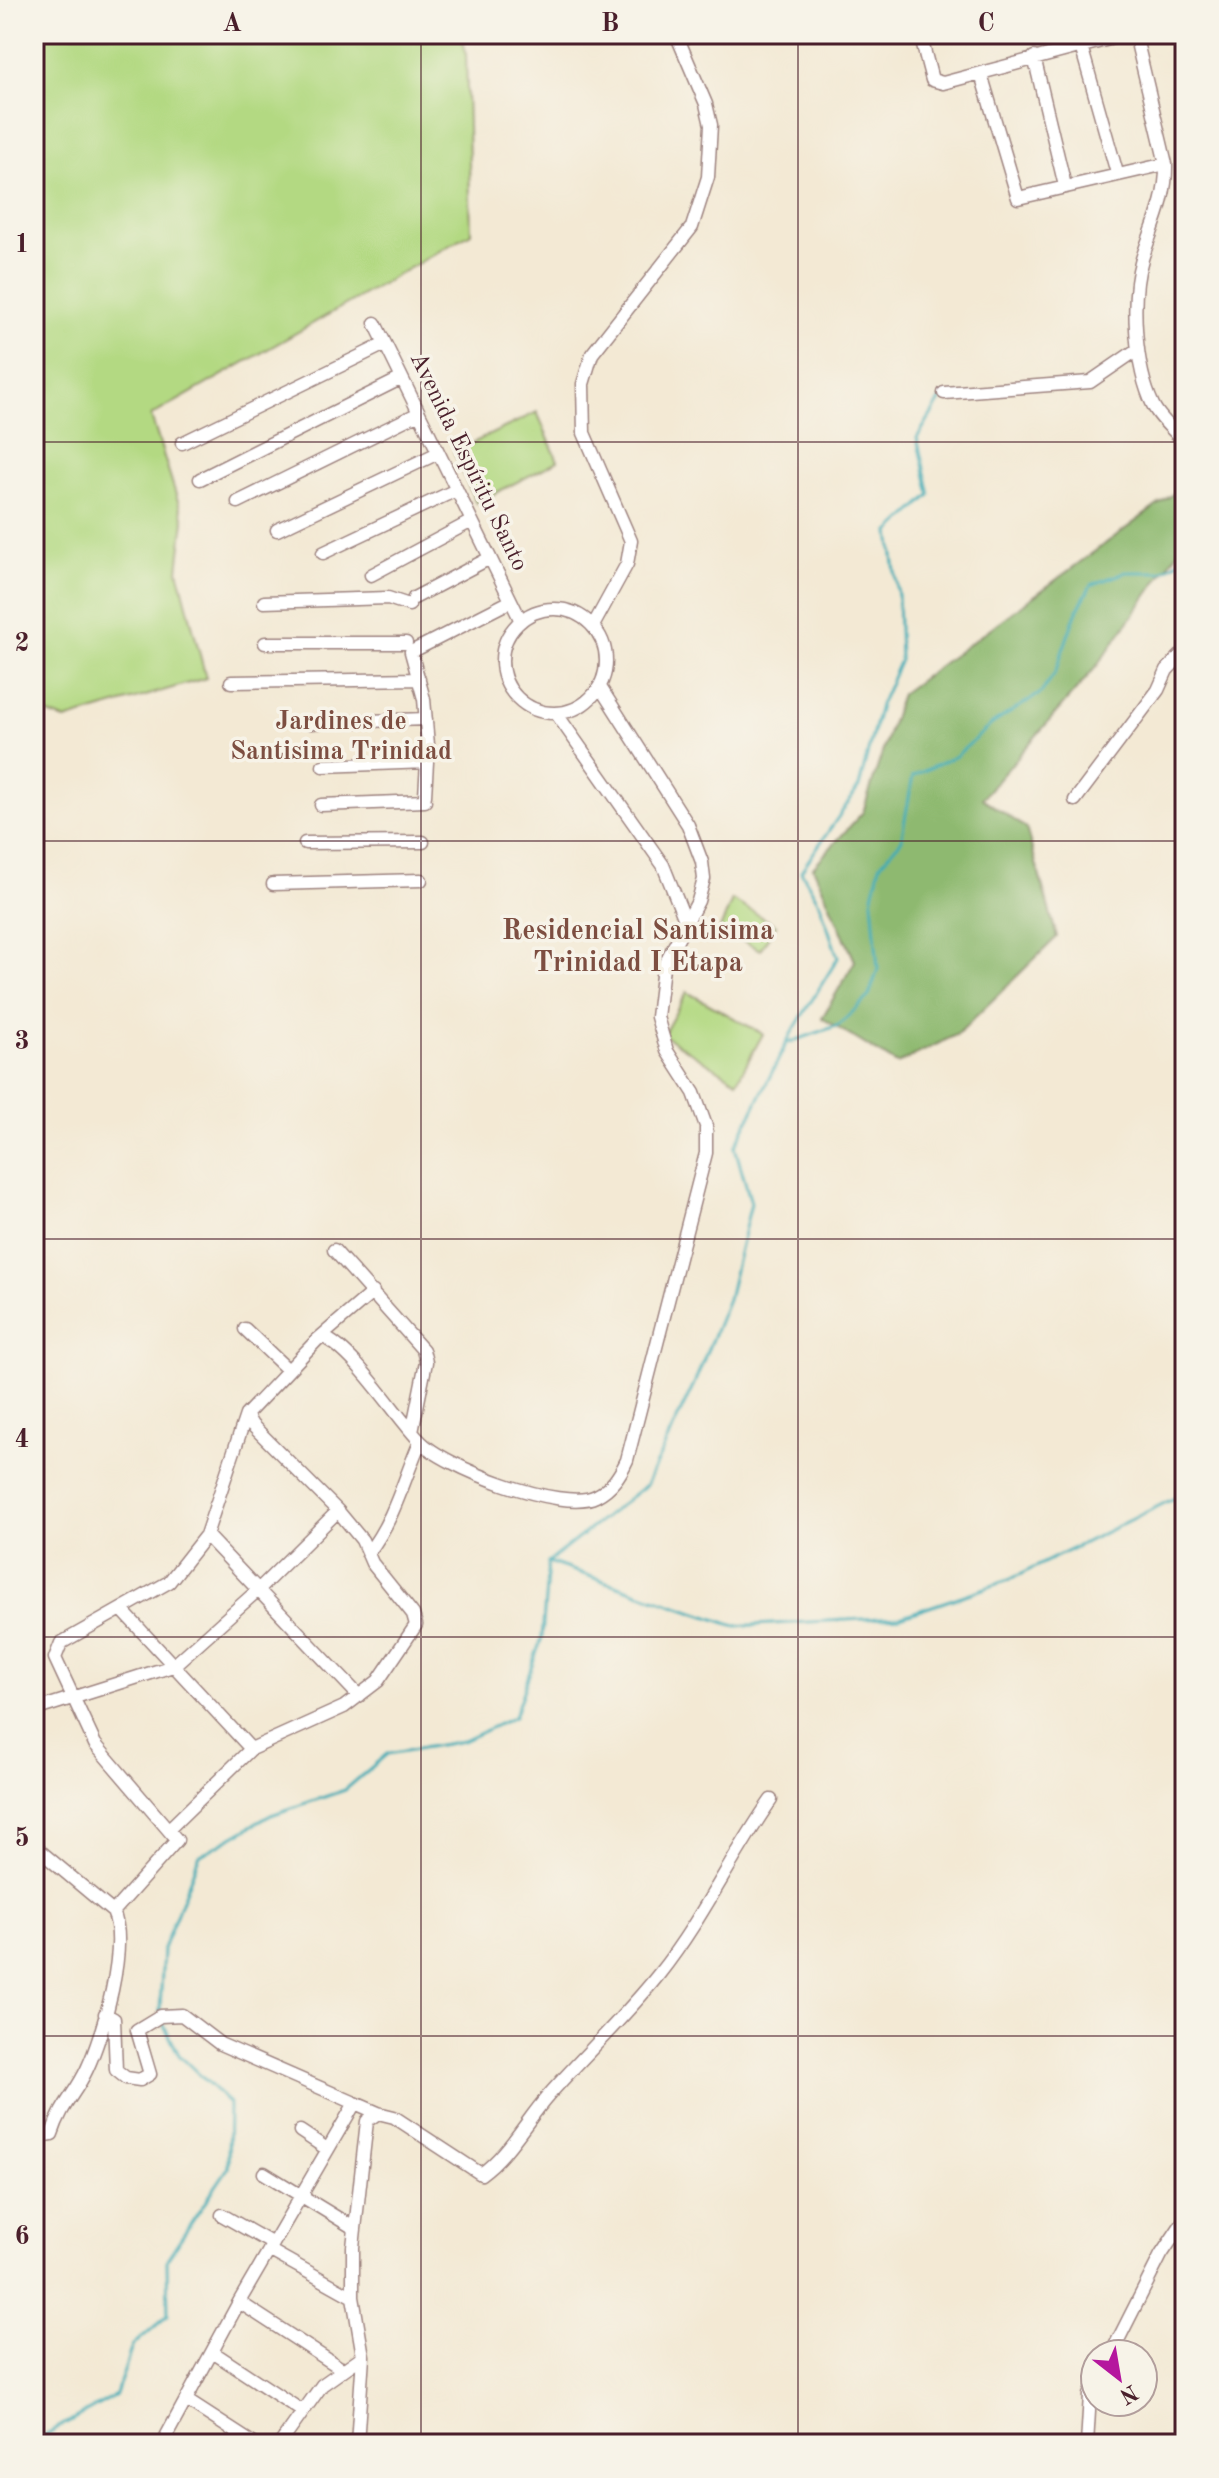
<svg xmlns="http://www.w3.org/2000/svg" width="1219" height="2478" viewBox="0 0 1219 2478" font-family="'Old Standard TT',serif">
<style>
.green{fill:#b3d982;stroke:#7e7c56;stroke-width:2}
.forest{fill:#8eb970;stroke:#6c6c4e;stroke-width:2}
.lines{fill:none;stroke-linecap:round;stroke-linejoin:round}
.stream{stroke:#3aabb6;stroke-width:3}
.minor-casing{stroke:#9e8480;stroke-width:15}
.minor{stroke:#fff;stroke-width:12}
.grid{fill:none;stroke:#4a1f2b;stroke-width:2;stroke-opacity:0.55}
.labels{text-anchor:middle;dominant-baseline:central;stroke-width:7;stroke-linejoin:round;paint-order:stroke}
.street-label{font-size:24px;fill:#4a1f2b;stroke:#f7f3e8}
.neighbourhood-label{font-size:26px;font-weight:bold;fill:#7d4e41;stroke:#f7f3e8}
.quarter-label{font-size:28px;font-weight:bold;fill:#7d4e41;stroke:#f7f3e8}
.neatline{fill:none;stroke:#4a1f2b;stroke-width:3}
.grid-label{font-size:26px;text-anchor:middle;font-weight:bold;fill:#4a1f2b}
</style>
<rect width="100%" height="100%" fill="#f7f3e8"/>
<filter id="ink" filterUnits="userSpaceOnUse"><feTurbulence type="fractalNoise" baseFrequency=".0125" numOctaves="2"/><feDisplacementMap in="SourceGraphic" scale="16" xChannelSelector="R" yChannelSelector="G"/><feConvolveMatrix kernelMatrix="1 2 1 2 8 2 1 2 1" color-interpolation-filters="sRGB"/></filter>
<filter id="wash" filterUnits="userSpaceOnUse"><feTurbulence type="fractalNoise" baseFrequency=".006" numOctaves="4" result="noise"/><feDisplacementMap in="SourceGraphic" scale="32" xChannelSelector="R" yChannelSelector="G"/><feGaussianBlur stdDeviation="1.8" result="paint"/><feColorMatrix in="noise" values="0 0 0 0 0 0 0 0 0 0 0 0 0 0 0 0 0 1.4 0 .05"/><feComposite in="paint" operator="in"/></filter>
<g filter="url(#wash)">
<rect width="100%" height="100%" fill="#f3e9d4"/>
<path class="green" d="M34 34H462L466 55 471 233 151 416 184 520 178 570 206 678 65 720 34 709Z
M537 412 558 461 476 503 454 452Z
M732 900 776 925 760 950 720 929Z
M687 992 763 1034 737 1081 663 1035Z"/>
<path class="forest" d="M1185 485V542L1097 666 982 798 1026 828 1057 937 958 1034 897 1064 822 1018 855 961 813 867 863 812 901 694Z"/>
<g class="lines">
<path class="stream" d="M788 1043 839 1025 869 996 878 969 872 900 880 865 901 841 913 776 956 756 992 724 1041 693 1055 673 1076 613 1091 585 1126 572H1161L1185 558
M548 1562 646 1485 694 1384 728 1299 751 1203 735 1147 791 1034 838 958 820 904 801 871 859 787 880 705 900 660 898 596 890 532 930 495 917 438 942 397
M548 1562 735 1626 900 1617 1009 1580 1185 1493
M160 2011 163 1949 199 1856 271 1815 345 1790 387 1754 463 1741 514 1717 542 1637 548 1562
M34 2441 116 2395 132 2346 168 2315 167 2259 228 2168 229 2103 179 2055 161 2019"/>
</g>
</g>
<g filter="url(#ink)">
<g class="lines">
<g class="minor-casing">
<path id="minor" d="M920 34 932 80 943 83 1128 34
M1135 34 1166 164C1167 199 1152 227 1142 259 1130 298 1135 368 1153 405 1159 418 1175 432 1185 442
M1081 46 1117 173
M1034 57 1065 186
M981 74 1018 198 1166 164
M375 323 521 621
M944 393 1090 382 1138 349
M182 443 385 344
M200 479 402 378
M238 502 419 413
M277 530 438 453
M323 553 456 490
M371 575 472 521
M414 598 490 558
M264 602 388 598 409 605
M502 661a52 52 0 1 1 104 0a52 52 0 1 1-104 0Z
M593 626 627 564 631 541 584 433 583 384 592 354 692 227 708 177 711 125 706 104 676 34
M265 643H406
M231 682 419 679
M556 713 663 865 685 920
M310 723 426 719
M323 766 427 762
M425 796 428 745 424 699 411 652 511 601
M1075 800 1158 690 1167 670 1185 651
M321 805 425 801
M305 843 423 842
M273 884 421 880
M334 1250 423 1350 426 1362 412 1432
M245 1329 288 1370
M323 1337C354 1350 395 1415 419 1440 443 1467 563 1513 596 1496 612 1488 620 1475 627 1460L706 1153V1126L694 1093 667 1051 657 1017 663 967 698 901 704 879 702 862 688 825 600 687
M206 1535 359 1696
M368 1553C395 1518 403 1481 420 1442
M122 1610 251 1749
M34 1710 173 1666 258 1590 338 1511
M170 1828 251 1749 344 1707 378 1681 416 1625 413 1614 372 1563 362 1540 338 1511 252 1425 246 1415
M34 1846 113 1912C129 1945 103 2035 87 2069 75 2095 62 2103 52 2134L34 2137
M113 1912 177 1840 95 1744 55 1658 61 1643 169 1582 206 1535 246 1415 317 1340 373 1292
M105 2014 114 2019 116 2070 126 2078 140 2080 150 2074 137 2030 160 2016 182 2015 220 2044 355 2103
M300 2131 327 2149
M264 2173 354 2228
M222 2215 273 2244
M269 2250 353 2297
M239 2302 342 2369
M214 2353 302 2411
M1111 2354 1161 2255 1185 2219
M186 2400 254 2444
M162 2444 239 2302 355 2103 378 2113
M280 2444 322 2385 363 2356
M357 2444 363 2356 353 2297V2247L367 2121 378 2113 394 2117 481 2174C508 2155 526 2121 548 2096 584 2055 625 2017 659 1974 702 1920 731 1857 771 1800
M1087 2444 1090 2395 1095 2385"/>
</g>
<use href="#minor" class="minor"/>
</g>
</g>
<path class="grid" d="M421 34V2444M798 34V2444M34 442H1185M34 841H1185M34 1239H1185M34 1637H1185M34 2036H1185"/>
<g class="labels">
<g class="street-label">
<text transform="translate(468 462) rotate(64)">Avenida Espíritu Santo</text>
</g>
<g class="neighbourhood-label">
<text x="341" y="722">Jardines de<tspan x="341" dy="30">Santisima Trinidad</tspan></text>
</g>
<g class="quarter-label">
<text x="638" y="932">Residencial Santisima<tspan x="638" dy="32">Trinidad I Etapa</tspan></text>
</g>
</g>
<rect width="1219" height="2478" fill="none" stroke="#f7f3e8" stroke-width="88"/>
<g transform="translate(1119 2378) rotate(149)"><circle r="38" fill="#f7f3e8" stroke="#b29e9c" stroke-width="2"/>
<path d="M0-6L14 30L0 20L-14 30Z" fill="#b5179e"/>
<text y="-12" font-size="22" font-weight="bold" text-anchor="middle" fill="#4a1f2b">N</text>
</g>
<rect x="44" y="44" width="1131" height="2390" class="neatline"/>
<g class="grid-label">
<text x="232" y="31">A</text>
<text x="610" y="31">B</text>
<text x="986" y="31">C</text>
<text x="22" y="252">1</text>
<text x="22" y="651">2</text>
<text x="22" y="1049">3</text>
<text x="22" y="1447">4</text>
<text x="22" y="1846">5</text>
<text x="22" y="2244">6</text>
</g>
</svg>
